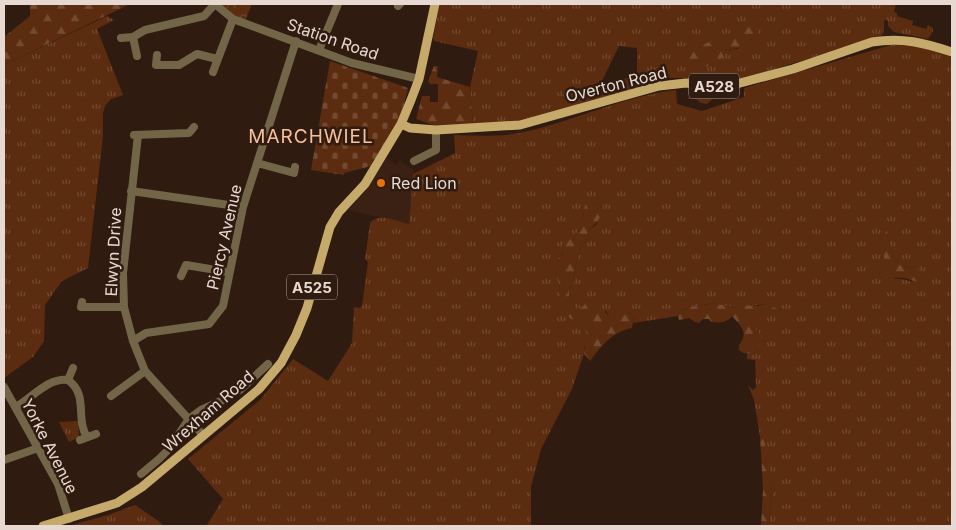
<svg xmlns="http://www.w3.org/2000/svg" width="956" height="530" viewBox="0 0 956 530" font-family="Inter,sans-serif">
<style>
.built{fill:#3b2113}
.grass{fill:url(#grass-tufts);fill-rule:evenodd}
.forest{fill:url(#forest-firs)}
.cemetery{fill:url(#cemetery-stones)}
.park{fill:url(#park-crowns)}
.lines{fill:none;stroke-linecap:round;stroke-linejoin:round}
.minor{stroke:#726548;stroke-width:8}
.major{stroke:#c6aa6b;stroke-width:9}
.food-dot{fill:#e8710a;stroke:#2f1b10;stroke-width:2}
.labels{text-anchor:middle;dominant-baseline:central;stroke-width:5;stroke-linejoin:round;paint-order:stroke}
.shield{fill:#2f1b10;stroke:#b0a097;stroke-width:1}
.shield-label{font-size:15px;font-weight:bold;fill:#e7d9d1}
.street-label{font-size:16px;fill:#e7d9d1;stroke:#2f1b10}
.poi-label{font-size:16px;fill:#e7d9d1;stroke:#2f1b10;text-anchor:start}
.quarter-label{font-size:19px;letter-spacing:1px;fill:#f7c09c;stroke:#2f1b10}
</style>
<defs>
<pattern id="grass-tufts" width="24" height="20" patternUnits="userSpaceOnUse" patternTransform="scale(1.25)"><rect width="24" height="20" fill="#5b2c0f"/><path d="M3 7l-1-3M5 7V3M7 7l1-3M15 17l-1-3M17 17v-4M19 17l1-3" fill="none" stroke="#734a31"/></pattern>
<pattern id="forest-firs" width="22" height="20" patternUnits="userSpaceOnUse" patternTransform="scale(1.25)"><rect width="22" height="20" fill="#5b2c0f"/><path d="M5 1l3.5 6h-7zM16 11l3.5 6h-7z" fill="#734a31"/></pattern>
<pattern id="cemetery-stones" width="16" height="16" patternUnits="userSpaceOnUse" patternTransform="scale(1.25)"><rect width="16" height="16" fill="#5b2c0f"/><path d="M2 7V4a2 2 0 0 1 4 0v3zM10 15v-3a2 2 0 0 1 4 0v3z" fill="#734a31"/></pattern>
<pattern id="park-crowns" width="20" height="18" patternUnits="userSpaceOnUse" patternTransform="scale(1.25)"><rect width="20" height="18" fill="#5b2c0f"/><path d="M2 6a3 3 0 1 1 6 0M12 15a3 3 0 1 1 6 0" fill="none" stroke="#734a31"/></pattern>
</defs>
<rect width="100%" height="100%" fill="#2f1b10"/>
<path class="built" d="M387 158 396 165 399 160 414 170 409 224 348 210 366 191Z"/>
<path class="grass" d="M440 4H896L894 12 897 13V16L913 21 912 25 926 29 928 25 933 28V31L928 39 894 32 888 26V21L884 20V32L880 37 728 83 683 78H668L649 82 637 77V48L619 46 601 83 590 92 588 101 529 120 473 127 470 87 478 51 434 41 433 38ZM740 28 738 49 721 50 714 42 731 35Z
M107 16 114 20 97 29 123 95 111 99 105 106 103 113V136L88 268 62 281 45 305 44 341 33 357 4 378V65Z
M891 45H913L952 57V526H769L772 492 763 436 760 437 754 400 748 385 753 390 756 387 755 360 747 359V354H753L759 350V333L754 328V321L760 314H781V310L770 307 765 304 736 308 714 303 691 307 681 310 678 316 633 323 634 316 631 313 621 317H609L606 311 581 308 576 309 569 297V290L573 285 575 268 580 249 588 237 589 230 596 225 603 206 593 203 583 214 582 226 572 239 568 241 554 269 560 288V298L576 319 581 318 587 328V339L584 347V354L572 389 541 449 531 487V526H228L207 525 223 499 188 459 260 400 293 359 328 381 352 343 354 307 360 308 362 306 368 262 365 259 370 223C378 212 397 221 409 224L413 174 455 153 454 135C477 136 502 137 524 132 575 121 624 96 676 90L677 104 702 111 744 97V88ZM887 231C888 243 892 257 901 266L918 268 912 282C899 276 892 281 879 274L884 268Z
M695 89 716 92V96L707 104 701 103 696 99H688V97L691 98 694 96Z
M78 421 79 437 69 442 59 422Z
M135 505 160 522 163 526H68L108 515Z"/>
<path class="forest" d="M30 4H130L4 65V37L30 16Z
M754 25 759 34C749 48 737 49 721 50L723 57C715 66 707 67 694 68L687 58 695 47 731 35 740 28Z
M434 66H438L437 77 470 87 473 127 441 128 416 119 422 96H430V102H438V84H430L428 81Z
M639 77 649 82 637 89 588 101C593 79 619 80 639 77Z
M593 203 603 206C602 217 597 223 589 230L588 237 580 249 575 268 573 285 569 290V297L576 309 581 308 586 303H599L609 317C618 317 625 314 633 313L634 316 632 328C612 332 601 346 590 361L584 354C584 339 591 334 581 319H571L560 307V288L554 269V266L563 252V244C583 232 581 226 585 205Z
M887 230C888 243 892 257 901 266L918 268 920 274 919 281C913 282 909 279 903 278 893 277 887 280 879 274L884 268V237Z
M714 303 735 308 741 305 757 306 765 304 783 311 781 314H761L760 317 754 321V328L759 333V350L753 354 743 353 739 350V345C749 333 741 326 732 316 727 323 719 323 711 322L709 319H703L699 323 695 322 689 318 679 320 678 316 681 310 691 307Z
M764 436 772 492 769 526H761L763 489 760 437Z"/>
<path class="cemetery" d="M330 61 408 88 401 117 376 158 373 160 371 166 344 173V175L311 170Z"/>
<path class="park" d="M219 4H252L245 21 238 18Z"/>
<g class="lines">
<path class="minor" d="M215 4 233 19 352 63 419 79
M398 6 400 4
M121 38 133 37
M319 50 338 4
M157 55 156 65H179L197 54 217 59
M137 56 133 37 145 30 204 16 215 4
M213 72 233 19
M134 135 189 133 194 127
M138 135 123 273 124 307 133 341 145 371 203 435
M414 161 436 150V130
M257 163 294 173 295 167
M131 191 243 207
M181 276 186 265 228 272
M82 302 81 307H124
M133 341 146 333 209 324 223 306 243 207 296 41
M68 380C89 395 75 419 87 437
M4 387 58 484 69 519
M111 396 145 371
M16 407C33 397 49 377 68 380L73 368
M80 440 96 434
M4 460 38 448
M141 474 159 459 168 450 189 419 201 410 223 400 240 390 268 364"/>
<path class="major" d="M401 124 410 128 436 130 520 125 659 86 686 83 720 87 729 86 793 69 872 42C903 37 924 43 952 52
M43 526 117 503 142 487 259 389 281 363 296 335 307 308 330 227 339 212 365 184 401 124 411 100 419 79 435 4"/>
</g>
<circle class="food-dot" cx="381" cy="183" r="5"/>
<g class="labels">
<g class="shield">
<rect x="689" y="73.5" width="50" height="25" rx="4"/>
<rect x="287" y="274.5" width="50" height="25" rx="4"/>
</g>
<g class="shield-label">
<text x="714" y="86">A528</text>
<text x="312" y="287">A525</text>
</g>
<g class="street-label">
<text transform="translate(333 39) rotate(19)">Station Road</text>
<text transform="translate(616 84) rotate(-14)">Overton Road</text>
<text transform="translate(224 237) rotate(-77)">Piercy Avenue</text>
<text transform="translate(113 252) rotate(-87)">Elwyn Drive</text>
<text transform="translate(208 411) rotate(-41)">Wrexham Road</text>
<text transform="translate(50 446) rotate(63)">Yorke Avenue</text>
</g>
<g class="poi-label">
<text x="391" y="183">Red Lion</text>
</g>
<g class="quarter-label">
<text x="311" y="136">MARCHWIEL</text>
</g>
</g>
<rect width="956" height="530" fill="none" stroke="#e7d9d1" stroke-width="10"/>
</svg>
